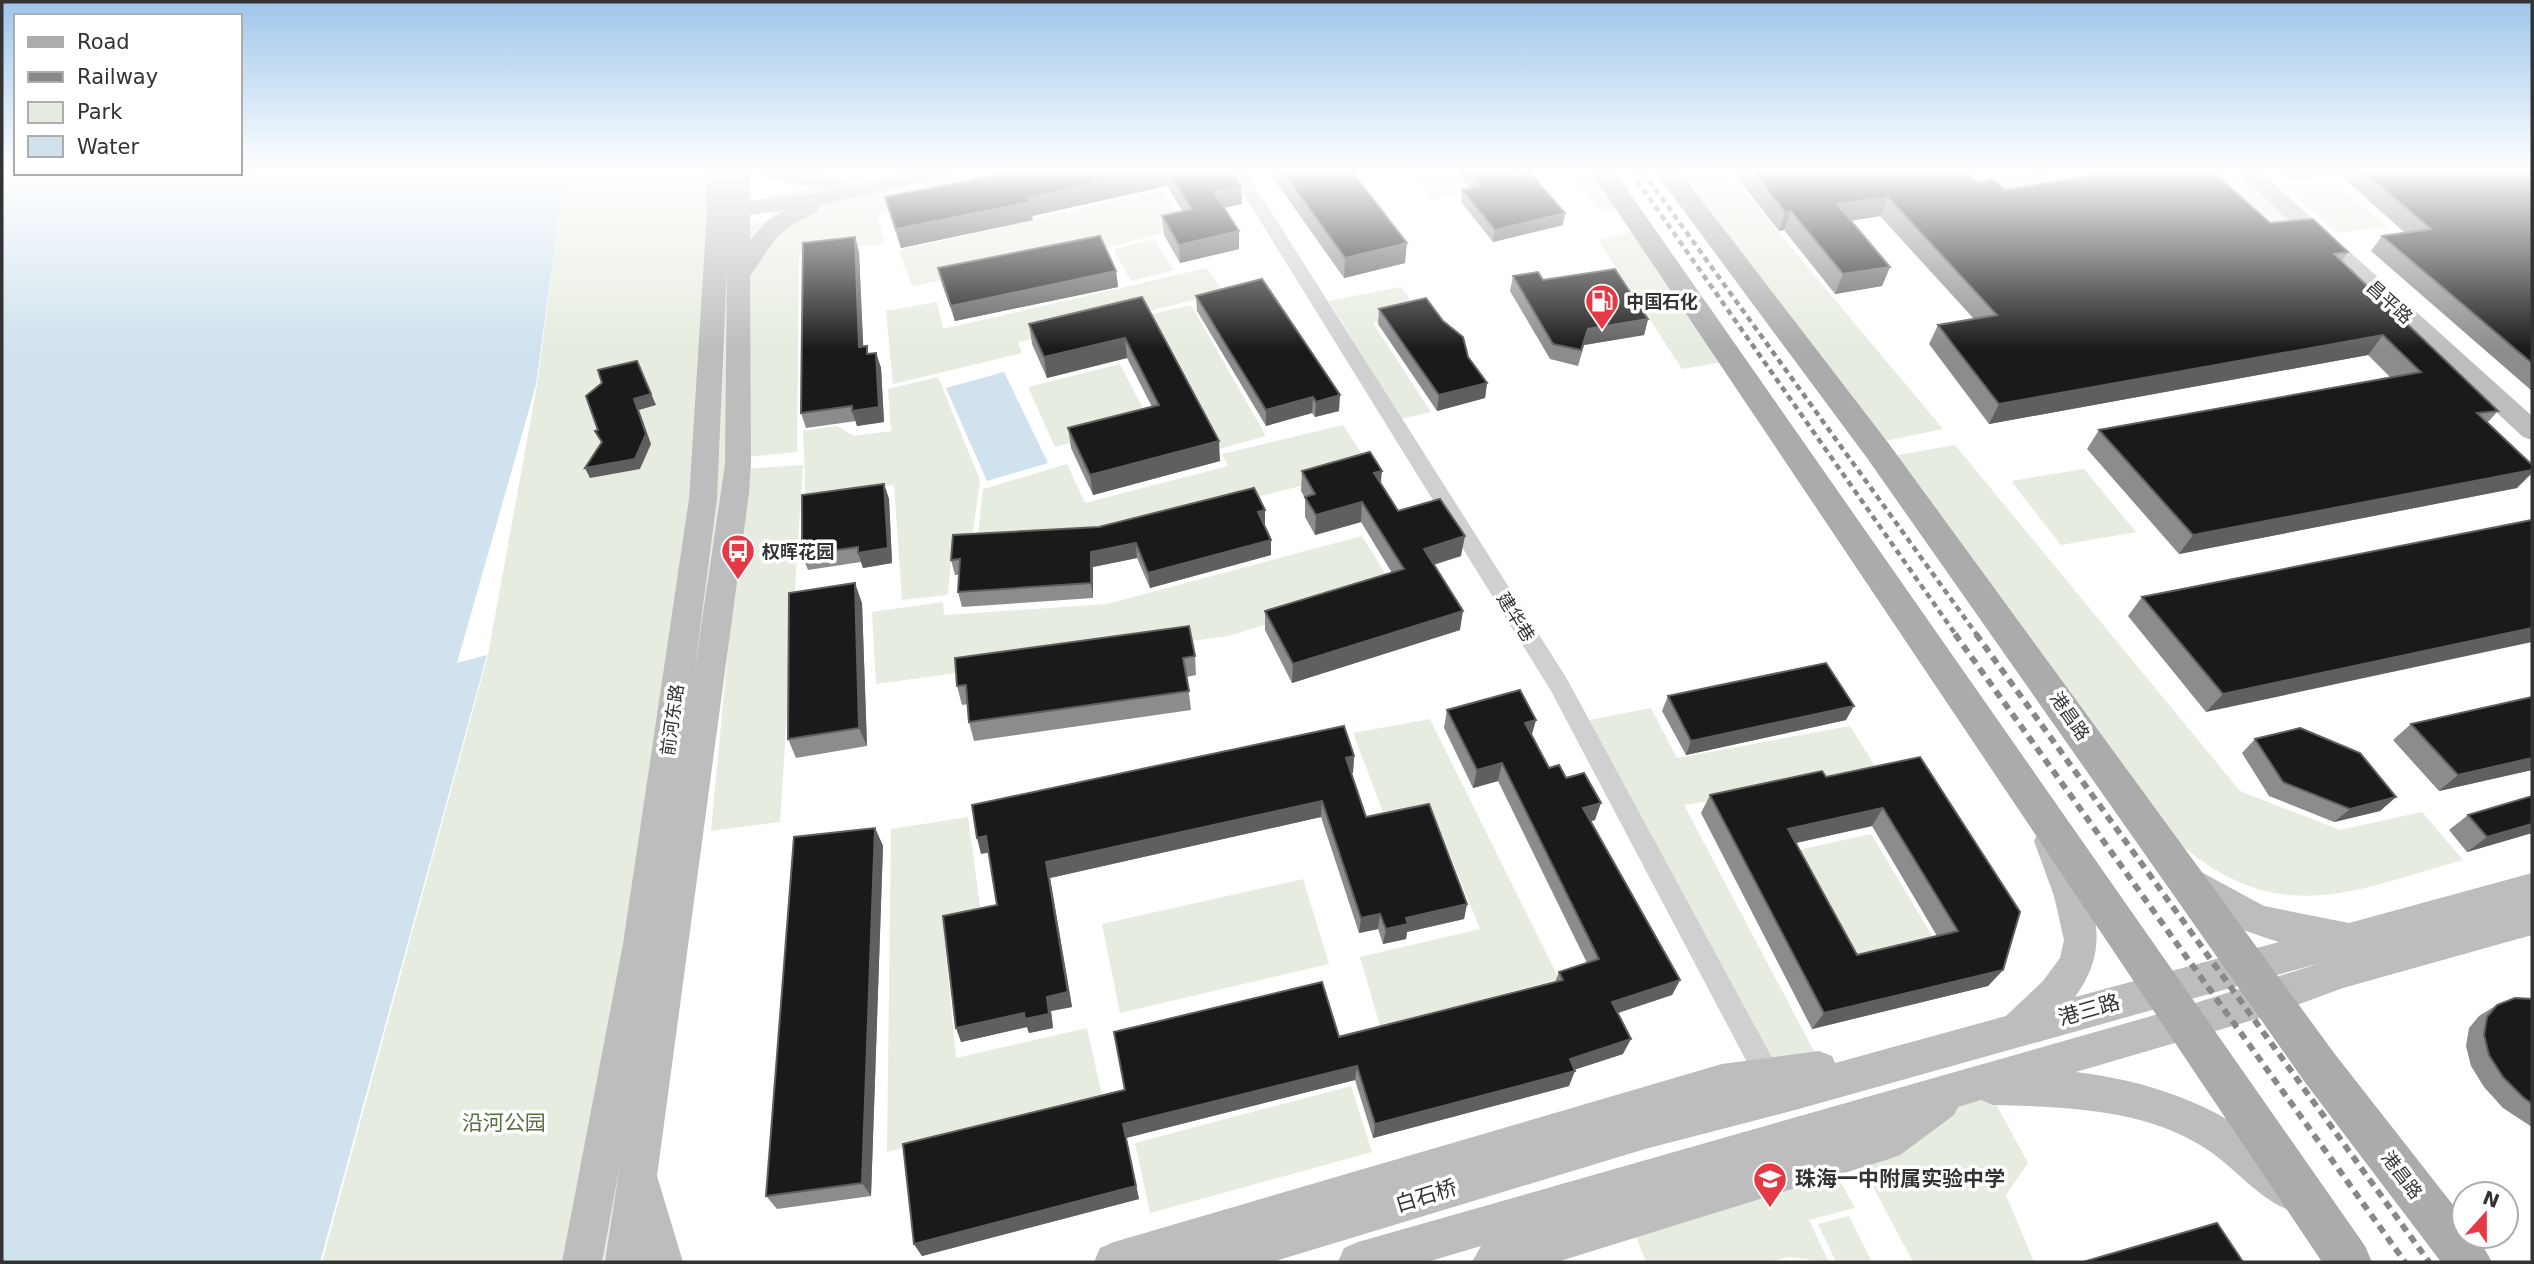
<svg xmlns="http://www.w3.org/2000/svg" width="2534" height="1264" viewBox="0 0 2534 1264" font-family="'DejaVu Sans','Noto Sans SC',sans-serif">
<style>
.green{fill:#e6ecdf}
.water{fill:#cfe2ee}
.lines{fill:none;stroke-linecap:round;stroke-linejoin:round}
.street{fill:#d0d0d0;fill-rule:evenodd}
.secondary{fill:#bdbdbd;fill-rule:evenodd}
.primary{fill:#ababab;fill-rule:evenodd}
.rail-far1{stroke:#888;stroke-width:4.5;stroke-dasharray:6 4.5;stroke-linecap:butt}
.rail{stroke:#888;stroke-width:6;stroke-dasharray:8 6;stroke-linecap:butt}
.wall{fill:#8c8c8c;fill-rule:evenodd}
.shaded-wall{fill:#5f5f5f}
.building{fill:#1a1a1a;stroke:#5f5f5f;stroke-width:2;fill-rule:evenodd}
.labels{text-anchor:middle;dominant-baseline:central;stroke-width:7;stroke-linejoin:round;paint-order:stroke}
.poi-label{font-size:18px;font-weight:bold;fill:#333;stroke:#fff;text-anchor:start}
.street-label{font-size:18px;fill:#333;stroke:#fff}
.near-street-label{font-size:21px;fill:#333;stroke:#fff}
.near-park-label{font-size:21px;fill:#56703f;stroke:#fff}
.near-poi-label{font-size:21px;font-weight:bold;fill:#333;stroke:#fff;text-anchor:start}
</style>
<rect width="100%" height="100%" fill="#fff"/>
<path class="green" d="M539 172H734V464L660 1033 620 1262H322L488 655 537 385 564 179Z
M887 172H1074L878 215 884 244 799 253 797 452 746 457 745 225 771 221 768 196Z
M1409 172H1452L1455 175 1514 172 1521 180 1431 199Z
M1568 172H1598L1623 207 1600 212Z
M1682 172H1717L1738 184 1943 429 1880 442Z
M1945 172H2156L1997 206Z
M2185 172H2242L2308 233 2259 238Z
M2335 182 2387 227 2336 233 2286 187Z
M1162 190 1185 227 1110 247 912 286 899 250C987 232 1074 209 1162 190Z
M1638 231 1728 361 1682 369 1598 240Z
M1154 239 1174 270 1131 281 1113 249Z
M1207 268 1224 293 1018 342 1022 353 893 384 886 311 937 302 943 329Z
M1401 287 1420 312 1373 323 1431 412 1401 419 1329 301Z
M1191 305 1266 436 1219 449 1148 315Z
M1120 364 1150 422 1055 447 1028 387Z
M938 377 980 480 971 547 952 548 948 595 902 600 894 485 856 490 806 507 803 431 837 426 854 436 891 431 888 389Z
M1343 425 1371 468 1096 538 977 543 983 489 1067 464 1085 503 1228 466 1222 454Z
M1955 445 2240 791 2340 830 2422 812 2463 860C2346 893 2277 929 2174 839L1892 456Z
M803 465 780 822 711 831 745 469Z
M2084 469 2136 532 2061 545 2011 481Z
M1362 536 1393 586 1228 636 876 684 872 612 943 602 944 615 1107 604Z
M1651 708 1677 758 1850 726 1880 774 1684 805 1817 1057 1769 1067 1584 721Z
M1430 719 1559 979 1380 1026 1360 957 1480 929 1432 810 1386 820 1353 733Z
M968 817 981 914 943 923 956 1058 1087 1028 1103 1100 887 1152 891 829Z
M1871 834 1936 942 1849 962 1789 852Z
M1303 879 1329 964 1120 1013 1102 924Z
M1351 1086 1372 1152 1150 1213 1135 1143Z
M1964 1094 1991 1095 2028 1163 2006 1195 2034 1262H1913L1860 1162Z
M1832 1167 1855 1208 1809 1220 1829 1262 1789 1257 1766 1262H1646L1634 1232Z
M1849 1216 1872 1262H1836L1818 1224Z"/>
<path class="water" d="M2 172H536L564 179 536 385 457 663 487 655 320 1262H2Z
M1004 372 1048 463 987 481 946 388Z"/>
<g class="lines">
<path class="street" d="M1230 172H1246L1567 679 1777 1067 1781 1076 1777 1085 1768 1089 1759 1085 1551 691Z"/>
<path class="secondary" d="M705 172H727L728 188V172H750V201L833 190 770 179 759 172C778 172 834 168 845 183L839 188 910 172H949L946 177 819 205 817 212 793 224 775 239 750 276 751 464 749 493 657 1176 683 1262H605L620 1164 602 1262H562L623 944 689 499 707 212ZM785 210 767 221 750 240V215ZM727 266 725 464 694 675 717 499Z
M2237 172H2261L2532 416V440L2523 437Z
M2051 826 2063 831 2068 841C2090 898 2116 941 2075 997L2279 942C2246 931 2191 916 2175 882L2180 871 2192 867 2264 906 2349 923 2532 873V903L2522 906 2532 903V935L2343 988 2270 1015 2076 1072C2148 1081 2214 1103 2270 1149 2285 1162 2298 1171 2306 1189L2300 1203 2286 1209C2256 1196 2233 1166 2205 1148 2143 1108 2064 1107 1993 1105L1981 1100 1958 1107 1954 1115 1900 1155 1886 1160 1557 1262H1472L1481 1246 1427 1262H1338L1344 1248 1358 1242 2183 1007 2320 963 1795 1110 1645 1149 1272 1262H1094L1100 1248 1114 1242 1722 1064 1819 1051 1832 1056 1835 1063 2006 1016 2043 981 2060 958 2064 940 2054 896 2034 841 2039 831Z"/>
<path class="primary" d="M1591 172H1615L2365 1246 2372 1262H2322Z
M1655 172H1680L1889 444 2334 1053 2464 1219V1236H2477L2492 1262H2441L2304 1081 1867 458Z"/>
<path class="rail-far1" d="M1631 172 1956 635
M1643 172 1977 635"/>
<path class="rail" d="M1955 634 2405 1262
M1976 634 2429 1262"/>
</g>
<path class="wall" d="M1013 172H1232L1242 204 1224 208 1239 249 1180 263 1164 235 1162 216 1183 212 1167 186 1032 216 1033 220 901 248 890 216 885 197Z
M1269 172H1352L1405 263 1344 278Z
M1456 172H1511L1563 225 1493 242 1461 202 1462 190 1470 188Z
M1733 172H1967L1977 182 2005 190 2270 223 2348 252 2342 261 2498 411 2487 423 2517 488 2179 554 2087 449 2099 430 2391 378 2368 355 1989 424 1929 344 1938 325 1974 319 1880 216 1851 221 1890 267 1882 286 1835 294 1784 230 1779 231Z
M2282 172H2532V391L2371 251 2382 236 2405 233 2339 174 2290 179Z
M855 237 859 252 863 346 869 354 876 353 881 368 884 422 857 426 856 421 806 428 801 413Z
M938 268 1116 271 1118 287 955 321 942 284Z
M1513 276 1543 280 1648 319 1644 335 1584 345 1578 366 1550 359 1510 291Z
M1196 296 1339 411 1315 417 1312 413 1266 426 1197 311Z
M1142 297 1220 461 1093 495 1071 448 1068 428 1152 407 1127 358 1047 378 1032 344 1029 324Z
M1379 309 1468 357 1487 383 1485 398 1437 411 1378 324Z
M1302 471 1381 485 1398 511 1461 556 1434 565 1460 630 1292 683 1265 630V611L1392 573 1361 522 1315 535 1305 517V498L1301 491Z
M884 484 889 499 892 563 863 568 861 562 808 570 802 555Z
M1265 510 1264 525 1271 540V555L1150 588 1137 558 1093 567V598L962 607 958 592 959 575H955L951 560 1099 527Z
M2532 520 2206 712 2128 616 2142 597Z
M862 603 867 746 796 758 788 739Z
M1195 656 1196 675 1187 677 1191 710 974 741 969 722 968 704 962 705 957 686Z
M1668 696 1846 720 1686 755 1662 711Z
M2532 697V770L2439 791 2393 740 2411 724Z
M1447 710 1532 735 1549 768 1566 778 1595 820 1591 821 1680 980 1672 995 1618 1013 1623 1054 1574 1070 1569 1086 1373 1138 1355 1080 1126 1138 1139 1199 922 1256 914 1244 903 1144 1555 982 1559 972 1587 963 1498 781 1473 788 1444 728Z
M2255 739 2396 797 2380 811 2334 822 2269 796 2242 753Z
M1354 756 1353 773H1351L1366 817 1467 904 1464 919 1407 932 1406 939 1383 944 1378 929 1359 933 1321 817 1050 878 1072 1007 1051 1011 1053 1028 1029 1033 1027 1027 961 1042 997 905 989 852 981 854Z
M1920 757 2003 970 1988 986 1812 1029 1701 813 1710 795 1826 777ZM1872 826 1937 936 1857 955 1795 843Z
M2532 796V833L2467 852 2449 830 2468 815Z
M875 828 883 846 871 1196 777 1209 766 1196Z
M2532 999V1127L2503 1108 2484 1087 2471 1066 2466 1046 2469 1028 2479 1016 2497 1005Z"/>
<path class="shaded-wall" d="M1146 172H1167V186L1032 216 1033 220 901 248 896 229 1028 198Z
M1241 186 1242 204 1214 210V192Z
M1888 197 1880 216 1830 224 1837 204Z
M1791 211 1784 230 1779 231 1785 212Z
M1565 213 1563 225 1493 242 1495 230Z
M1239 231V249L1180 263 1179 245Z
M855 237 859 252 864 362 859 347Z
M1407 243 1405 263 1344 278 1345 258Z
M1890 267 1882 286 1835 294 1843 274Z
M1116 271 1118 287 955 321 951 306Z
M1648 319 1644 335 1584 345 1578 366 1588 329Z
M2383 335 2368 355 1989 424 1999 404Z
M1125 338 1127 358 1047 378 1044 357Z
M876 353 881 368 884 422 857 426 852 411Z
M637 361 656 405 639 410 651 444 640 469 590 478 585 468 634 399Z
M1487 383 1485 398 1437 411 1439 395Z
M1340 395 1339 411 1315 417 1316 402Z
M1313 397 1312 413 1266 426V410Z
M1219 441 1220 461 1093 495 1090 475Z
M2532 470V473L2517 488 2179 554 2193 535Z
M1382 471 1380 491 1374 473Z
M884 484 889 499 892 563 863 568 858 553Z
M1362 502 1361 522 1315 535 1316 515Z
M1265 510V525L1258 527V512Z
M1465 536 1461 556 1421 568 1424 549Z
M1271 540V555L1150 588 1148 573Z
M1136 543 1137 558 1093 567V598L1091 583V552Z
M855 583 862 603 867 746 859 728Z
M1463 611 1460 630 1292 683 1293 664Z
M2532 628V642L2206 712 2223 694Z
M1854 706 1846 720 1686 755 1691 741Z
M1536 720 1531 738 1525 723Z
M1354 756 1353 773 1344 775 1346 758Z
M2532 758V770L2439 791 2458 775Z
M1502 763 1498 781 1473 788 1477 770Z
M2396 797 2380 811 2334 822 2350 809Z
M1322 801 1321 817 1050 878 1072 1007 1051 1011 1053 1028 1029 1033 1027 1027 961 1042 956 1028 1047 997 1046 862Z
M1601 803 1595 820 1577 825 1583 808Z
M1883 808 1872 826 1778 847 1788 829Z
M2532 824V833L2467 852 2487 837Z
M875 828 883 846 871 1196 862 1183Z
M986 836 991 852 981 854 977 838Z
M1467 904 1464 919 1407 932 1406 939 1383 944 1386 929 1406 918Z
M1380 914 1378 929 1359 933 1361 918Z
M2003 970 1988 986 1812 1029 1824 1013Z
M1680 980 1672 995 1605 1017 1612 1002Z
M1631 1039 1623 1054 1564 1073 1570 1059Z
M1357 1066 1355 1080 1126 1138 1139 1199 922 1256 914 1244 1123 1124Z
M1575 1071 1569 1086 1373 1138 1375 1124Z"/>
<path class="building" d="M1013 172H1146L1028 198 1030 202 896 229 885 197Z
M1169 172H1232L1241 186 1214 192 1239 231 1179 245 1162 216 1192 209Z
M1283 172H1352L1407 243 1345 258Z
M1468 172H1511L1516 177 1531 174 1565 213 1495 230 1462 190 1480 186Z
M1754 172H1967L1977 182 1994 180 2005 190 2115 172H2213L2270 223 2313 219 2348 252 2334 254 2498 411 2477 413 2532 465V470L2193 535 2099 430 2421 372 2383 335 1999 404 1938 325 1997 315 1888 197 1837 204 1890 267 1843 274 1791 211 1785 212Z
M2364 172H2532V363L2382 236 2431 229Z
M1100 236 1116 271 951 306 938 268Z
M855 237 859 347 867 346V354L876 353 879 407 852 411V406L801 413 803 243Z
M1615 269 1648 319 1588 329 1581 350 1553 344 1513 276 1538 272 1543 280Z
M1262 279 1340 395 1316 402 1313 397 1266 410 1196 296Z
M1142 297 1219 441 1090 475 1068 428 1159 405 1125 338 1044 357 1029 324Z
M1426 298 1443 321 1463 337 1468 357 1487 383 1439 395 1379 309Z
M637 361 651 394 634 399 646 434 635 459 585 468 602 442 595 431 598 430 586 396 602 383 598 370Z
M1370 452 1382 471 1374 473 1398 511 1440 499 1465 536 1424 549 1463 611 1293 664 1265 611 1404 569 1362 502 1316 515 1305 497 1315 494 1302 471Z
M884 484 888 548 858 553V547L802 555V495Z
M1254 488 1265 510 1258 512 1271 540 1148 573 1136 543 1091 552V583L958 592 960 559 951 560 953 535 1099 527Z
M2532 520V628L2223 694 2142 597Z
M855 583 859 728 788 739 789 593Z
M1189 626 1195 656 1183 658 1189 691 969 722 966 685 957 686 955 658Z
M1826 663 1854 706 1691 741 1668 696Z
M1520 690 1536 720 1525 723 1549 768 1559 765 1566 778 1584 773 1601 803 1583 808 1680 980 1612 1002 1631 1039 1570 1059 1575 1071 1375 1124 1357 1066 1123 1124 1136 1186 914 1244 903 1144 1125 1090 1114 1032 1322 982 1339 1037 1563 980 1559 972 1599 959 1502 763 1477 770 1447 710Z
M2532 697V758L2458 775 2411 724Z
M1344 726 1354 756 1346 758 1366 817 1429 804 1467 904 1406 918 1408 924 1386 929 1380 914 1361 918 1322 801 1046 862 1068 992 1047 997 1049 1014 1025 1019 1024 1013 956 1028 943 916 997 905 986 836 977 838 972 805Z
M2300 728 2360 753 2396 797 2350 809 2283 782 2255 739Z
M1920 757 2020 912 2003 970 1824 1013 1710 795 1822 771 1826 777ZM1883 808 1958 931 1857 955 1788 829Z
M2532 796V824L2487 837 2468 815Z
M875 828 862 1183 766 1196 794 837Z
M2515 998 2532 999V1104L2523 1097 2503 1077 2489 1055 2484 1035 2487 1017 2497 1005Z
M2217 1223 2243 1262H2083Z"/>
<linearGradient id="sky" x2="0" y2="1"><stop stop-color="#9ec6ea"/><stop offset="0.49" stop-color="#fff"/><stop offset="1" stop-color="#fff" stop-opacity="0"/></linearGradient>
<rect width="2534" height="349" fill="url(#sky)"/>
<defs>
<g id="fuel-pin" transform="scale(1.75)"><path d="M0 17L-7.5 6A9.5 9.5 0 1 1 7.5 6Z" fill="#e63946" stroke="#fff"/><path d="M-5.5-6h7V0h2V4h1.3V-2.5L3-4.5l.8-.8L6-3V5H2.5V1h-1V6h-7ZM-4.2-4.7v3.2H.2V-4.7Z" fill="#fff"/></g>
<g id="bus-pin" transform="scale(1.75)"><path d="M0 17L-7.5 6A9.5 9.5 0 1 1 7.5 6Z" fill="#e63946" stroke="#fff"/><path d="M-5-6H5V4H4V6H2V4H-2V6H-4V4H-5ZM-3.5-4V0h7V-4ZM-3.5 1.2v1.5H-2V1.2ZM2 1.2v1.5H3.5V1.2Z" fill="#fff"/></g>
<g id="school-pin" transform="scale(1.75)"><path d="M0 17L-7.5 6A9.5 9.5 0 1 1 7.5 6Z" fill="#e63946" stroke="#fff"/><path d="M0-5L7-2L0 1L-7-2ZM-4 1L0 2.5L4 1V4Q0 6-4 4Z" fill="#fff"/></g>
</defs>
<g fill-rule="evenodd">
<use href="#fuel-pin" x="1602" y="301"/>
<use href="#bus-pin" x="738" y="551"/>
<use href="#school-pin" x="1770" y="1179"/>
</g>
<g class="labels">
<g class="poi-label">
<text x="1626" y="301">中国石化</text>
<text x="762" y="551">权晖花园</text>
</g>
<g class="street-label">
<text transform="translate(2390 302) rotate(42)">昌平路</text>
<text transform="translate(1516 617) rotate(58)">建华巷</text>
<text transform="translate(2070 716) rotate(55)">港昌路</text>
<text transform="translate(672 720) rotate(-82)">前河东路</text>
<text transform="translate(2402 1175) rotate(53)">港昌路</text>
</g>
<g class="near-street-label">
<text transform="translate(2089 1010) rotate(-16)">港三路</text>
<text transform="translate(1426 1196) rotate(-17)">白石桥</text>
</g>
<g class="near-park-label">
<text x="504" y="1123">沿河公园</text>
</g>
<g class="near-poi-label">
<text x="1795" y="1179">珠海一中附属实验中学</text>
</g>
</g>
<rect width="2534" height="1264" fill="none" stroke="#333333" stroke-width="7"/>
<rect x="14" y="14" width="228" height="161" fill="#ffffff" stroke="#adadad" stroke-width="2"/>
<rect x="28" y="37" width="35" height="10" fill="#ababab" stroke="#adadad" stroke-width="2"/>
<text x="77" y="49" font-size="21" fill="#333333">Road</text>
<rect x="28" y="72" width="35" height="10" fill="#888888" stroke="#adadad" stroke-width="2"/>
<text x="77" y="84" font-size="21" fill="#333333">Railway</text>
<rect x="28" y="102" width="35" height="21" fill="#e6ecdf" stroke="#adadad" stroke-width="2"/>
<text x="77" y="119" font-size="21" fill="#333333">Park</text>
<rect x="28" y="136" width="35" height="21" fill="#cfe2ee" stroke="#adadad" stroke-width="2"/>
<text x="77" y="154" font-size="21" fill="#333333">Water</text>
<g transform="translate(2485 1215) rotate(21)"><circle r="33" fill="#ffffff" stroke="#adadad" stroke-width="2"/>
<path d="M0-5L12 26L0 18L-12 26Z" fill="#e63946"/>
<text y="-10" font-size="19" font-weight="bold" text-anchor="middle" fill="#333333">N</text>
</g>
</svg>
